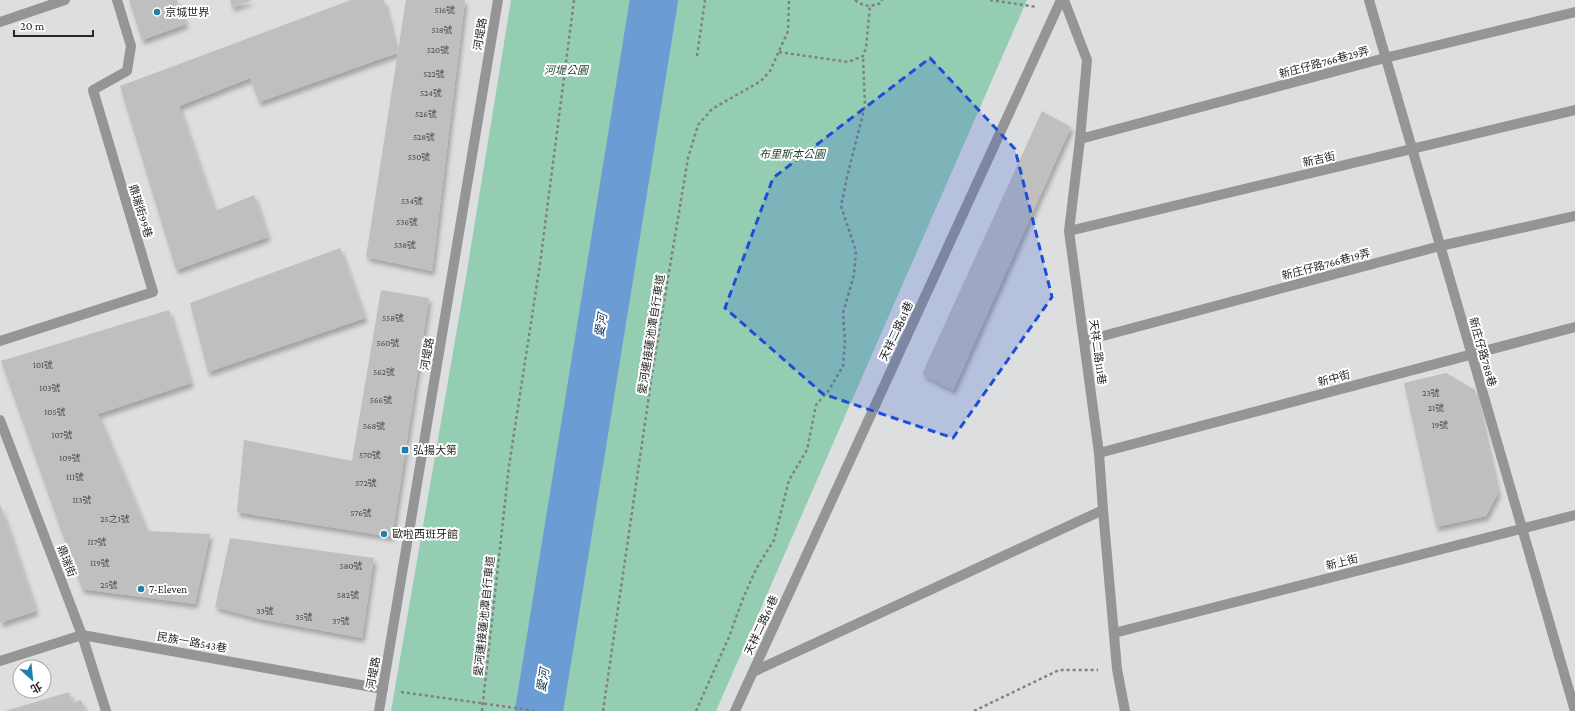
<svg xmlns="http://www.w3.org/2000/svg" width="1575" height="711" viewBox="0 0 1575 711" font-family="'Crimson Pro','Noto Sans TC',serif">
<style>
.green{fill:#95cdb2}
.lines{fill:none;stroke-linecap:round;stroke-linejoin:round}
.river{stroke:#6b9dd4;stroke-width:48}
.building{fill:#c0bfbe;filter:url(#shadow)}
.path{stroke:#808182;stroke-width:2.5;stroke-dasharray:3 3;stroke-linecap:butt}
.minor{stroke:#969595;stroke-width:10}
.marked{fill:#1d4ed8;fill-opacity:0.2;stroke:#1d4ed8;stroke-width:3;stroke-dasharray:8 5;stroke-linejoin:round}
.poi-dot{fill:#1e80ab;stroke:#fff;stroke-width:1.5}
.labels{text-anchor:middle;dominant-baseline:central;stroke-width:4;stroke-linejoin:round;paint-order:stroke}
.number-label{font-size:9px;fill:#4c4c4d}
.poi-label{font-size:11px;fill:#262627;stroke:#fff;text-anchor:start}
.street-label{font-size:11px;fill:#262627;stroke:#fff}
.park-label{font-size:11px;font-style:italic;fill:#1a3f2f;stroke:#fff}
.water-label{font-size:12px;font-style:italic;fill:#0a2f53;stroke:#fff}
</style>
<defs>
<filter id="shadow"><feDropShadow dx="2.5" dy="4.5" stdDeviation="2" flood-color="#0004"/></filter>
</defs>
<rect width="100%" height="100%" fill="#dddedf"/>
<path class="green" d="M511 0H643L634 64 521 711H391L466 277Z
M662 0H1027L716 711H555V695Z"/>
<g class="lines">
<path class="river" d="M539 711 654 0"/>
</g>
<path class="building" d="M129 0H177L186 24 142 40Z
M230 0H253L232 7Z
M351 0H384L397 53 259 102 250 78 179 106 215 211 254 195 268 237 176 270 120 86Z
M406 0H465L432 271 366 257Z
M1042 111 1071 127 953 390 922 374Z
M340 248 365 318 208 372 190 303Z
M381 290 429 298 392 537 237 512 244 440 352 461Z
M169 310 191 383 98 414 147 531 210 534 195 604 82 589 1 361Z
M1446 373 1475 390 1498 493 1486 516 1436 527 1404 383Z
M0 504 36 611 0 623Z
M230 538 374 558 362 638 260 619 215 607Z
M69 692 72 703 81 700 85 711H5Z"/>
<g class="lines">
<path class="path" d="M855 0C864 7 871 7 881 3L882 0
M990 0 1037 7
M779 52 848 62 863 56 866 48 870 6
M697 56 705 0
M401 692 537 711
M482 711 509 466 540 264 574 0
M603 711 653 368 688 158 698 125 712 109 761 81 770 71 788 31 789 0
M696 711 729 637 742 601 756 569 774 540 789 480 807 450 816 405 829 390 843 366 845 341 843 313 854 275 856 251 841 206 848 173 865 106 863 56
M974 711 1059 670H1098"/>
<path class="minor" d="M1064 0 1087 60 1080 139 1069 231 1099 453 1103 510 1117 669 1125 711
M1369 0 1575 711
M0 22 65 0
M1080 139 1385 58 1575 12
M1069 231 1575 110
M0 341 153 292 93 90 127 71 131 46 117 0
M1084 341 1440 246 1575 216
M0 420 82 635 106 711
M1099 453 1575 327
M1114 633 1575 515
M0 661 82 635 383 689
M753 672 1103 510
M379 711 498 0
M735 711 1061 0"/>
</g>
<path class="marked" d="M930 58 1015 149 1052 297 953 438 823 394 725 308 773 178Z"/>
<g class="poi-dot">
<circle cx="157" cy="12" r="4"/>
<rect x="401" y="446" width="8" height="8" rx="2"/>
<circle cx="384" cy="534" r="4"/>
<circle cx="141" cy="589" r="4"/>
</g>
<g class="labels">
<g class="number-label">
<text x="445" y="10">516號</text>
<text x="442" y="30">518號</text>
<text x="438" y="50">520號</text>
<text x="434" y="74">522號</text>
<text x="431" y="93">524號</text>
<text x="426" y="114">526號</text>
<text x="424" y="137">528號</text>
<text x="419" y="157">530號</text>
<text x="412" y="201">534號</text>
<text x="407" y="222">536號</text>
<text x="405" y="245">538號</text>
<text x="393" y="318">558號</text>
<text x="388" y="343">560號</text>
<text x="43" y="365">101號</text>
<text x="384" y="372">562號</text>
<text x="50" y="388">103號</text>
<text x="1431" y="393">23號</text>
<text x="381" y="400">566號</text>
<text x="1436" y="408">21號</text>
<text x="55" y="412">105號</text>
<text x="1440" y="425">19號</text>
<text x="374" y="426">568號</text>
<text x="62" y="435">107號</text>
<text x="370" y="455">570號</text>
<text x="70" y="458">109號</text>
<text x="75" y="477">111號</text>
<text x="366" y="483">572號</text>
<text x="82" y="500">113號</text>
<text x="361" y="513">576號</text>
<text x="115" y="519">25之1號</text>
<text x="97" y="542">117號</text>
<text x="100" y="563">119號</text>
<text x="351" y="566">580號</text>
<text x="109" y="585">25號</text>
<text x="348" y="595">582號</text>
<text x="265" y="611">33號</text>
<text x="304" y="617">35號</text>
<text x="341" y="621">37號</text>
</g>
<g class="poi-label">
<text x="165" y="12">京城世界</text>
<text x="413" y="450">弘揚大第</text>
<text x="392" y="534">歐啦西班牙館</text>
<text x="149" y="589">7-Eleven</text>
</g>
<g class="street-label">
<text transform="translate(480 34) rotate(-81)">河堤路</text>
<text transform="translate(1324 62) rotate(-15)">新庄仔路766巷29弄</text>
<text transform="translate(1319 159) rotate(-13)">新吉街</text>
<text transform="translate(141 211) rotate(73)">鼎瑞街99巷</text>
<text transform="translate(1326 264) rotate(-15)">新庄仔路766巷19弄</text>
<text transform="translate(896 331) rotate(-65)">天祥二路61巷</text>
<text transform="translate(651 334) rotate(-81)">愛河連接蓮池潭自行車道</text>
<text transform="translate(1098 352) rotate(82)">天祥二路111巷</text>
<text transform="translate(1483 352) rotate(74)">新庄仔路788巷</text>
<text transform="translate(427 354) rotate(-81)">河堤路</text>
<text transform="translate(1334 378) rotate(-15)">新中街</text>
<text transform="translate(67 561) rotate(69)">鼎瑞街</text>
<text transform="translate(1342 562) rotate(-14)">新上街</text>
<text transform="translate(484 616) rotate(-84)">愛河連接蓮池潭自行車道</text>
<text transform="translate(761 625) rotate(-65)">天祥二路61巷</text>
<text transform="translate(192 642) rotate(10)">民族一路543巷</text>
<text transform="translate(373 673) rotate(-80)">河堤路</text>
</g>
<g class="park-label">
<text x="566" y="70">河堤公園</text>
<text x="792" y="154">布里斯本公園</text>
</g>
<g class="water-label">
<text transform="translate(601 325) rotate(-81)">愛河</text>
<text transform="translate(543 680) rotate(-81)">愛河</text>
</g>
</g>
<g transform="translate(32 679) rotate(153)"><circle r="19" fill="#ffffff" stroke="#a8a8a9"/>
<path d="M0-3L7 15L0 10L-7 15Z" fill="#1e80ab"/>
<text y="-6" font-size="11" font-weight="bold" text-anchor="middle" fill="#262627">北</text>
</g>
<path d="M14 30v6h79v-6" fill="none" stroke="#262627" stroke-width="2"/>
<text x="20" y="30" font-size="12" fill="#262627" stroke="#ffffff" stroke-width="3" paint-order="stroke">20 m</text>
</svg>
